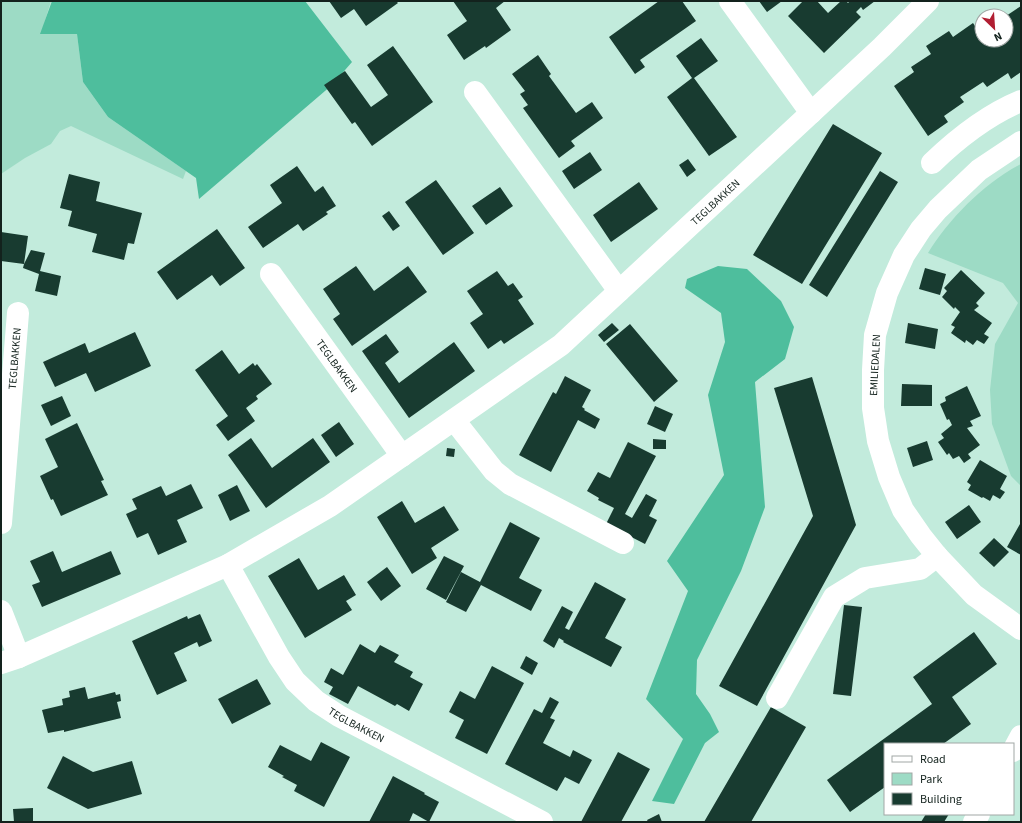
<svg xmlns="http://www.w3.org/2000/svg" width="1022" height="823" viewBox="0 0 1022 823" font-family="'Source Sans 3',sans-serif">
<style>
.green{fill:#9ddbc5}
.forest{fill:#4ebe9d}
.building{fill:#183b30}
.lines{fill:none;stroke-linecap:round;stroke-linejoin:round}
.minor{stroke:#fff;stroke-width:22}
.tertiary{stroke:#fff;stroke-width:22}
.labels{text-anchor:middle;dominant-baseline:central;stroke-width:4;stroke-linejoin:round;paint-order:stroke}
.street-label{font-size:11px;fill:#13221d;stroke:#fff}
</style>
<rect width="100%" height="100%" fill="#c2ebdc"/>
<path class="green" d="M1 1H51L41 34H77L83 82 108 117 186 171 183 179 71 126 60 131 51 144 25 158 1 174Z
M1021 164V486L1011 476 992 424 990 390 995 344 1018 303 1003 283 928 253C949 219 984 183 1021 164Z"/>
<path class="forest" d="M52 1H305L352 62 332 85 199 199 196 178 108 117 83 82 77 34H40Z
M718 266 747 269 781 301 794 327 785 359 755 382 765 507 741 571 697 660 696 694 710 714 719 732 705 743 674 804 652 801 683 739 646 699 688 591 667 561 724 475 708 395 725 342 721 313 685 288 687 279Z"/>
<path class="building" d="M329 1H396L398 3 366 26 354 9 341 18Z
M453 1H505L496 8 511 30 486 48 485 46 464 60 447 35 467 21Z
M659 1H682L696 21 640 60 645 67 635 74 609 37Z
M759 1H782L767 12Z
M803 1H817L828 13 841 1H846L848 3 850 1H875L863 10 861 7 856 12 861 17 824 53 788 16Z
M1021 6V72L1011 79 1008 73 987 87 983 82 960 97 964 102 944 116 948 122 928 136 894 86 914 72 911 67 931 54 926 46 949 31 953 37 973 23 977 29 982 25V40H1006V16Z
M701 38 718 61 694 78 737 137 709 156 667 97 692 78 676 56Z
M393 46 433 102 372 146 355 122 352 124 324 85 345 71 371 107 388 95 367 65Z
M538 55 551 74 549 76 576 113 592 102 603 118 571 141 575 146 559 158 523 108 528 105 520 94 525 91 512 74Z
M833 124 882 153 802 284 753 255Z
M590 152 602 170 574 189 562 171Z
M688 159 696 170 687 177 679 165Z
M297 166 315 192 323 186 336 206 326 212 328 214 303 231 298 224 263 248 248 227 282 203 270 185Z
M880 171 898 182 827 297 809 285Z
M69 174 100 182 96 201 142 213 134 244 128 243 124 260 92 252 97 234 68 226 72 211 60 208Z
M436 180 474 233 443 255 405 202Z
M639 182 658 209 611 242 593 215Z
M500 187 513 206 486 225 472 206Z
M389 211 400 226 393 231 382 216Z
M217 229 245 268 220 286 212 275 177 300 157 272Z
M1 232 28 236 24 264 31 250 45 253 40 271 61 276 57 296 35 291 39 274 23 268 24 264 1 261Z
M356 266 374 291 408 266 427 292 352 346 333 319 340 314 323 289Z
M925 268 946 274 940 295 919 289Z
M961 270 985 293 976 303 979 306 974 310 992 323 984 334 989 337 984 344 977 340 973 345 966 340 965 343 951 333 955 327 951 325 960 312 955 307 954 309 942 297 947 291 944 288Z
M497 271 508 286 513 283 523 297 518 300 534 324 504 344 501 340 488 349 470 323 483 314 467 291Z
M612 323 619 330 604 342 598 335Z
M908 323 938 329 935 349 905 343Z
M630 324 678 381 654 402 606 344Z
M135 332 151 366 95 392 86 373 55 387 43 362 85 343 89 353Z
M386 334 399 352 385 363 399 383 454 342 475 371 409 418 362 351Z
M222 350 239 374 253 363 255 366 257 364 272 384 256 396 258 399 246 408 255 421 228 441 216 425 228 416 195 370Z
M565 376 591 390 582 407 585 409 584 410 600 419 595 429 578 420 551 472 519 455 553 392 556 394Z
M812 377 856 525 757 706 719 686 813 516 774 388Z
M902 384 932 385V406H901Z
M967 386 981 416 970 421 973 426 967 428 980 445 968 454 971 458 964 463 959 456 953 459 949 453 947 455 938 442 944 438 941 434 952 425 949 419 947 420 940 404 946 401 945 397Z
M62 396 71 416 51 426 41 405Z
M655 406 673 414 665 432 647 424Z
M339 422 354 444 336 457 321 435Z
M77 423 104 480 101 481 108 495 61 516 53 499 51 500 40 476 58 467 45 439Z
M251 438 272 468 313 438 330 462 266 508 228 455Z
M653 439 666 440V449H653Z
M927 441 933 460 913 467 907 448Z
M628 442 656 456 625 514 632 518 646 494 657 500 649 516 657 520 645 544 606 524 614 508 598 500 599 498 587 491 598 472 610 478Z
M447 448 455 449 454 457 446 456Z
M980 460 1007 476 1000 489 1005 492 1000 499 993 495 990 501 983 497 982 498 968 490 971 485 967 482Z
M191 484 203 508 177 520 187 542 158 555 148 533 137 538 126 514 137 509 132 499 161 486 166 496Z
M237 485 250 511 230 521 218 495Z
M402 501 415 523 444 506 459 530 431 548 437 558 412 574 377 517Z
M969 505 981 522 957 539 945 522Z
M510 522 540 538 519 578 542 590 531 611 481 585 466 612 446 602 461 572 480 582Z
M1020 524H1021V555L1007 547Z
M994 538 1009 552 994 567 979 553Z
M53 551 62 572 111 551 121 574 42 607 32 585 40 582 30 561Z
M444 556 464 566 446 600 426 589Z
M299 558 318 590 344 575 356 595 346 601 352 610 305 638 268 576Z
M387 567 401 586 381 601 367 582Z
M595 582 626 599 605 638 622 647 611 667 563 642 564 641 559 638 554 648 543 641 562 606 573 612 565 628 569 630Z
M844 605 862 607 851 696 833 694Z
M200 614 212 641 199 647 197 642 174 653 187 681 157 695 132 641 187 616 188 619Z
M974 632 997 664 952 697 971 724 943 744H885V787L850 812 827 780 932 704 913 677Z
M360 644 375 653 380 645 399 655 394 662 413 672 410 677 423 684 409 711 397 704 395 706 358 686 348 704 329 694 333 687 324 682 331 668 343 675Z
M526 656 538 663 532 675 520 668Z
M492 666 524 683 487 754 455 738 464 720 449 712 460 691 475 699Z
M257 679 271 704 232 724 218 699Z
M85 687 88 699 115 692 116 695 120 694 121 701 117 702 121 718 64 732V730L48 733 42 710 63 705 62 699 70 697 69 691Z
M550 697 559 702 550 718 555 720 543 743 570 757 573 750 592 760 579 784 565 777 557 791 505 764 534 709 542 713Z
M771 707 806 727 751 822H704Z
M321 742 350 757 324 807 294 791 297 785 282 777 284 776 268 767 280 745 311 761Z
M618 752 650 769 621 822H581Z
M63 756 93 772 132 761 142 794 88 809 47 788Z
M393 776 425 793 424 794 439 802 429 822 413 813 409 822H369Z
M33 808V822H14L13 809Z
M659 814 662 822H648L647 820Z
M926 814H949L944 822H921Z"/>
<g class="lines">
<g class="minor">
<path d="M730 1 811 113"/>
<path d="M475 92 619 291"/>
<path d="M1021 142 979 170 938 209 921 229 904 255 887 293 875 335 873 370V408L878 441 889 477 903 510 921 536 937 556 974 595 1021 629"/>
<path d="M932 163C958 138 987 115 1021 101"/>
<path id="s1" d="M271 274 402 456"/>
<path d="M454 420 494 471 510 484 623 543"/>
<path id="s2" d="M1 523 18 313"/>
<path id="s3" d="M228 565 279 657 295 681 316 701 339 716 542 822"/>
<path d="M1 611 19 657"/>
<path id="s4" d="M1 663 19 657 228 565 330 506 561 345 882 47 928 1"/>
<path d="M777 698 834 597 865 578 920 569 937 556"/>
</g>
<path class="tertiary" d="M1013 751 1021 736
M974 822 979 814"/>
</g>
<g class="labels">
<g class="street-label">
<text stroke="none"><textPath href="#s4" startOffset="857">TEGLBAKKEN</textPath></text>
<text stroke="none"><textPath href="#s2" startOffset="165">TEGLBAKKEN</textPath></text>
<text stroke="none"><textPath href="#s1" startOffset="113">TEGLBAKKEN</textPath></text>
<text transform="translate(875 365) rotate(-87)">EMILIEDALEN</text>
<text stroke="none"><textPath href="#s3" startOffset="210">TEGLBAKKEN</textPath></text>
</g>
</g>
<rect width="1022" height="823" fill="none" stroke="#13221d" stroke-width="4"/>
<rect x="884" y="743" width="130" height="72" fill="#ffffff" stroke="#a1a7a5"/>
<rect x="892" y="756" width="20" height="6" fill="#ffffff" stroke="#a1a7a5"/>
<text x="920" y="763" font-size="12" fill="#13221d">Road</text>
<rect x="892" y="773" width="20" height="12" fill="#9ddbc5" stroke="#a1a7a5"/>
<text x="920" y="783" font-size="12" fill="#13221d">Park</text>
<rect x="892" y="793" width="20" height="12" fill="#183b30" stroke="#a1a7a5"/>
<text x="920" y="803" font-size="12" fill="#13221d">Building</text>
<g transform="translate(994 28) rotate(155)"><circle r="19" fill="#ffffff" stroke="#a1a7a5"/>
<path d="M0-3L7 15L0 10L-7 15Z" fill="#b11e32"/>
<text y="-6" font-size="11" font-weight="bold" text-anchor="middle" fill="#13221d">N</text>
</g>
</svg>
